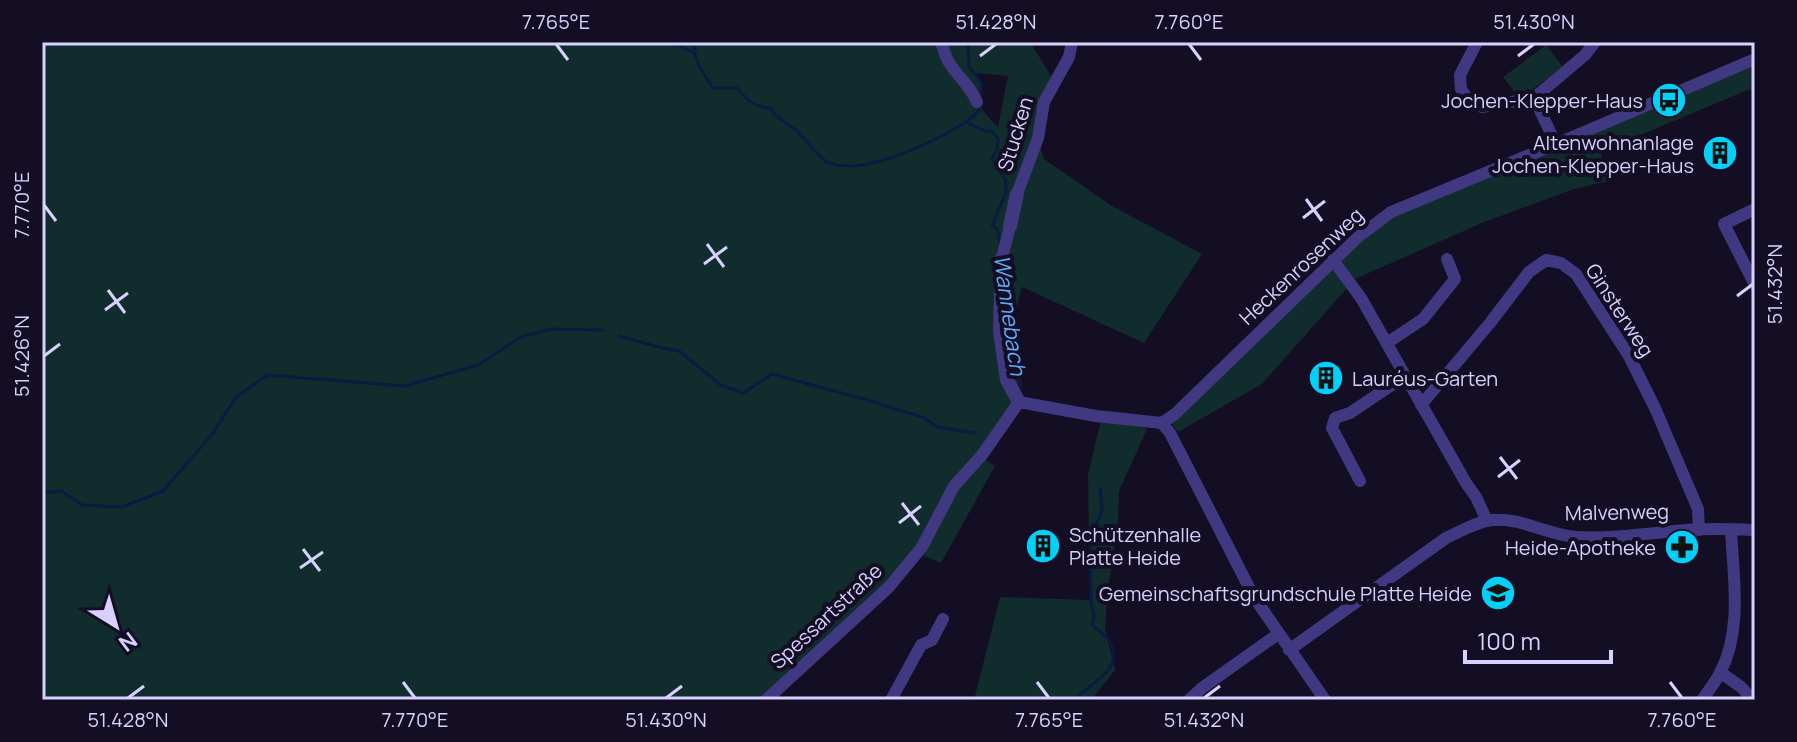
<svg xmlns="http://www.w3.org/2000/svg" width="1797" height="742" viewBox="0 0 1797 742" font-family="Manrope,sans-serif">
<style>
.green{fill:#112c2d;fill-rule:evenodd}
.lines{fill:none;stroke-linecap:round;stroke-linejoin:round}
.stream{stroke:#0a1a40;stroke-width:3}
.minor{stroke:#403981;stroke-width:12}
.tertiary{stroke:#403981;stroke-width:14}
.ticks{fill:none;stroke:#d8d0ff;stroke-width:3}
.labels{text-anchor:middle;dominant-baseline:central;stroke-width:8;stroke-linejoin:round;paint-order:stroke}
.poi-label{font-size:20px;fill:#d8d0ff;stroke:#130e23;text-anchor:end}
.street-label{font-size:20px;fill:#d8d0ff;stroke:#130e23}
.water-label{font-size:22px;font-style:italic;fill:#5eabfe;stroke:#130e23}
.neatline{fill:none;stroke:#d8d0ff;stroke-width:3}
.ticks-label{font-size:20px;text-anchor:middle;fill:#d8d0ff}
</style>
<rect width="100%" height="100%" fill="#130e23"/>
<path class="green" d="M42 42H1030L1055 82 1038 138 1044 159 1112 206 1202 254 1144 343 1022 287C1011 318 1017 353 1022 385L1020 387 1015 385 1019 402 978 455 995 466 941 563 917 553 766 700H42ZM976 73 1008 76 998 127C993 121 983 113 981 106 977 92 986 90 976 73Z
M1546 45 1563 67 1530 91 1528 88 1518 96 1503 77Z
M1755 63V98L1750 89 1600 152 1613 180 1574 189 1482 223 1355 279 1262 384 1178 432 1172 424 1361 240 1394 216Z
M1101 420 1138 424 1147 429 1119 491 1118 522 1107 596 1105 629 1115 670 1091 700H974L1000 597 1090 600 1088 474Z"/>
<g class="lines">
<path class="stream" d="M674 42 693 53
M694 42C693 60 703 73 713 88H737C747 100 754 107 770 108 777 119 787 123 797 131 806 139 819 158 827 162 862 178 936 141 966 122
M968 42 969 67 982 83 980 98
M980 105 979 111 966 122 985 131 993 132 998 139 997 149 992 159 1006 181V193L992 225 997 229 1001 244
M1008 290 1013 350 1020 387
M619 336 662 348 679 351 721 385 743 393 772 374 864 399 925 418 937 427 975 433
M42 493 61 491 82 505 122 507 163 491 213 433 236 397 267 375 404 386 478 365 521 337 550 329 603 330
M1074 700C1088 684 1123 672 1111 644 1108 637 1098 630 1092 625L1094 616 1091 603 1090 537 1100 516 1102 508 1100 489"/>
<path class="minor" d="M940 42C944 48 945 55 948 61 957 76 970 85 977 102
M1477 42 1460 75 1461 89 1469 101 1482 107 1534 98 1585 55 1595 42
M1534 98 1556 144
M1017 194 1038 138 1044 102 1069 57 1072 42
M1755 209 1724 224 1755 285
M1002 258 1010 226
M1333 260 1361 298 1466 483 1476 497 1487 521
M1387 343 1423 319 1455 279 1447 259
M1421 405 1490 323 1529 272 1546 260 1561 263 1576 274 1629 356 1655 408 1698 509 1699 530
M1162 423 1175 414 1358 237 1391 212 1556 144 1755 59
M1360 481 1332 428 1335 418 1350 413 1405 376
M1289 650 1446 538C1461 531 1476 522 1492 520 1520 517 1548 535 1576 537 1613 539 1651 533 1687 530 1710 528 1732 529 1755 530
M1720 672 1741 687 1753 700
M766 700 889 587 922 547 954 486 982 455 1019 402 1096 416 1162 423 1170 433 1254 597 1325 700
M891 700 921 645 932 640 943 619
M1189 700 1202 688 1278 634
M1702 700C1708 691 1715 683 1720 673 1743 629 1733 576 1731 529"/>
<path class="tertiary" d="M1010 226 1017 194
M1002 258 1000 331 1007 380 1019 402"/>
</g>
<path class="ticks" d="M556 44 568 60M1189 44 1201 60M980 56 996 44M1518 56 1534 44M1306 199 1322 221M44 205 56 221M1303 218 1325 201M707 244 724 267M704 264 727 247M108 290 125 313M1737 296 1753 284M105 310 128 293M44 356 60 344M1500 457 1517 479M1498 477 1520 460M902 503 919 525M899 523 921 506M303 549 320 571M300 568 323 552M403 682 415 698M1037 682 1049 698M1670 682 1682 698M128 698 144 686M666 698 682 686M1204 698 1220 686"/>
<defs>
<g id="bus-disc" transform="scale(1.8)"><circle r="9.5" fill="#01d1f9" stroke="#130e23"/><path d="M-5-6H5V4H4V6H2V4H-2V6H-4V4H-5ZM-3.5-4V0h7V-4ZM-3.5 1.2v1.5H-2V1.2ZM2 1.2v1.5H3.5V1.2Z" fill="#111"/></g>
<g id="building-disc" transform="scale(1.8)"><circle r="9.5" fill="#01d1f9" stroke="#130e23"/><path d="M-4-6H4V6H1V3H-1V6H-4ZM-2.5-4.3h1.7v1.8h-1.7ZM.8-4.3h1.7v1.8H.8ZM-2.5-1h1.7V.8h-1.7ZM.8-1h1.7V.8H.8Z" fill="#111"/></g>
<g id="pharmacy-disc" transform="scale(1.8)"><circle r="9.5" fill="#01d1f9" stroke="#130e23"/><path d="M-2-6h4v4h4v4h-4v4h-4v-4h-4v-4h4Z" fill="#111"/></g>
<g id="school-disc" transform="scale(1.8)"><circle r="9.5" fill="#01d1f9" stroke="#130e23"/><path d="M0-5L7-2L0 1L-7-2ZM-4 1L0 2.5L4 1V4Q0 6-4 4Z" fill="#111"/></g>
</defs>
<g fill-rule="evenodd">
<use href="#bus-disc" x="1669" y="100"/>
<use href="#building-disc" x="1720" y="153"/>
<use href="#building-disc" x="1326" y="378"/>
<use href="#building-disc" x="1043" y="546"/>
<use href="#pharmacy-disc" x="1682" y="547"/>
<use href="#school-disc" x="1498" y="593"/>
</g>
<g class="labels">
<g class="poi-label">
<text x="1643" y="100">Jochen-Klepper-Haus</text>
<text x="1694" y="142">Altenwohnanlage<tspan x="1694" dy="23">Jochen-Klepper-Haus</tspan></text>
<text x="1352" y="378" text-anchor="start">Lauréus-Garten</text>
<text x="1069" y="534" text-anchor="start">Schützenhalle<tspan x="1069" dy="23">Platte Heide</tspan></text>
<text x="1656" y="547">Heide-Apotheke</text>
<text x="1472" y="593">Gemeinschaftsgrundschule Platte Heide</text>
</g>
<g class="street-label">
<text transform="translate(1015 134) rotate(-73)">Stucken</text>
<text transform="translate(1301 266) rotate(-43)">Heckenrosenweg</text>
<text transform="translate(1620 310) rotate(57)">Ginsterweg</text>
<text transform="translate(1617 512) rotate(-1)">Malvenweg</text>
<text transform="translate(826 616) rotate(-43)">Spessartstraße</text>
</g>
<g class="water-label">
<text transform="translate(1010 315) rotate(82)">Wannebach</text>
</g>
</g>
<rect width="1797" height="742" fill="none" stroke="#130e23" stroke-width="88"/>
<g transform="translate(116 626) rotate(143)" stroke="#130e23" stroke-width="6" paint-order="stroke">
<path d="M0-6L14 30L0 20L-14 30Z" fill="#d8d0ff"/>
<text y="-12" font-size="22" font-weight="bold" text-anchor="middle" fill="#d8d0ff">N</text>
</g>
<path d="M1465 650v12h146v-12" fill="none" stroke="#d8d0ff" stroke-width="4"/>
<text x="1477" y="650" font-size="24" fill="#d8d0ff" stroke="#130e23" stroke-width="6" paint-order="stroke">100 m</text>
<rect x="44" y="44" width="1709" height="654" class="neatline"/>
<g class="ticks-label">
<text x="556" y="29">7.765°E</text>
<text x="996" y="29">51.428°N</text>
<text x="1189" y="29">7.760°E</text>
<text x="1534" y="29">51.430°N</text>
<text transform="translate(22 205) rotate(-90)" y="7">7.770°E</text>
<text transform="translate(1775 284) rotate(-90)" y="7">51.432°N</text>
<text transform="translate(22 356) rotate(-90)" y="7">51.426°N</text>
<text x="128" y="727">51.428°N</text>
<text x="415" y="727">7.770°E</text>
<text x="666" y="727">51.430°N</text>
<text x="1049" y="727">7.765°E</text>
<text x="1204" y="727">51.432°N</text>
<text x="1682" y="727">7.760°E</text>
</g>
</svg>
